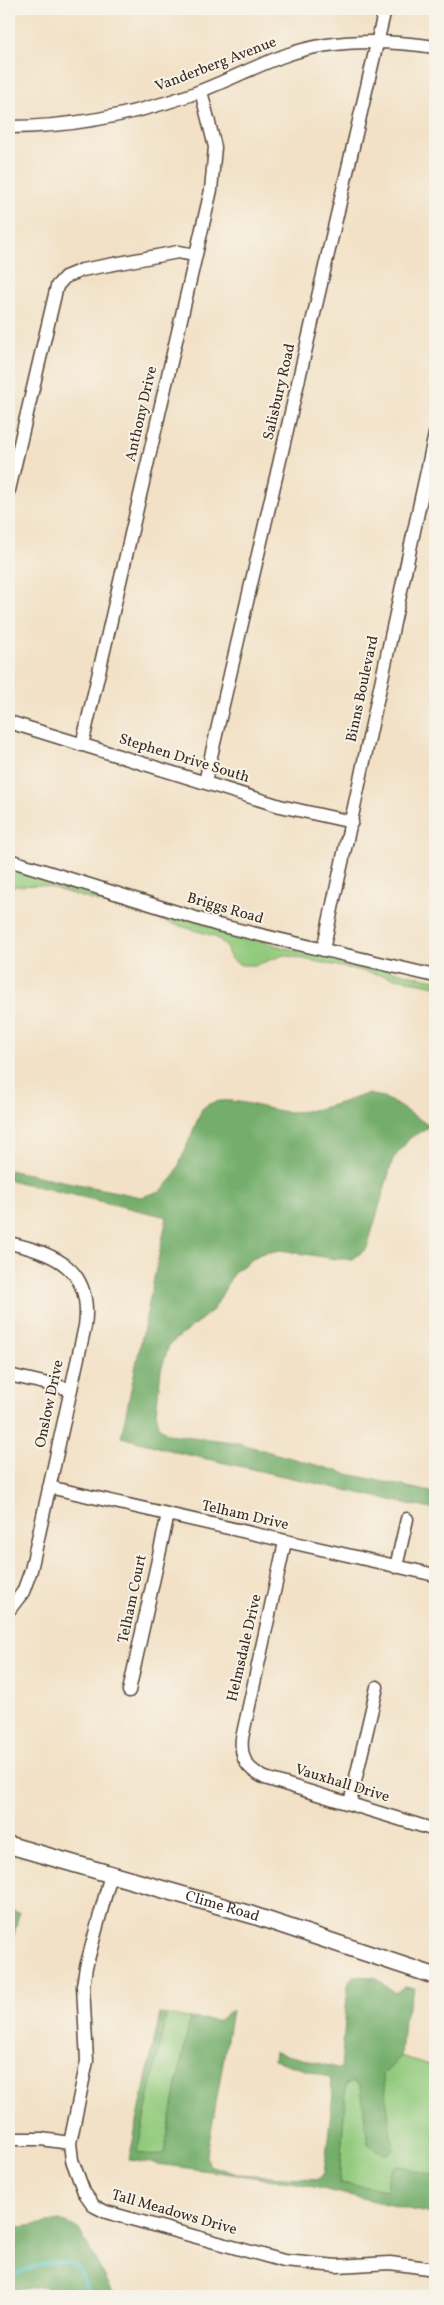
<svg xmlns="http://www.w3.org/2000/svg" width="444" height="2305" viewBox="0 0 444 2305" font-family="Vollkorn,serif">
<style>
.green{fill:#92ca7d;stroke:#667a4e}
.forest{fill:#75ae6c;stroke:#586c45}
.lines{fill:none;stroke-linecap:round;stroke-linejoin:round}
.stream{stroke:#5cc9d2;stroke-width:3}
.minor-casing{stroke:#564537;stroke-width:15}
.major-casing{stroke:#564537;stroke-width:19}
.minor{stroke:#fff;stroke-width:12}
.major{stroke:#fff;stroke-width:16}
.labels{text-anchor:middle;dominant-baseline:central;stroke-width:4;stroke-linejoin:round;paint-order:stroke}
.street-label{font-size:15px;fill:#3b2a1e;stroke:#f7f3e8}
</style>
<rect width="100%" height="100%" fill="#f7f3e8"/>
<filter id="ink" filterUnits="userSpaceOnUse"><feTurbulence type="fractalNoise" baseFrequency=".02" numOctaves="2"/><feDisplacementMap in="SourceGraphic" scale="10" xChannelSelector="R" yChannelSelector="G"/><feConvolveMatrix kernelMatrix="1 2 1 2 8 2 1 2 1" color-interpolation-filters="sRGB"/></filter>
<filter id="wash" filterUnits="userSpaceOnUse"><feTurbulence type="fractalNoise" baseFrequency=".0096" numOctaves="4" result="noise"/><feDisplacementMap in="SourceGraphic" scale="20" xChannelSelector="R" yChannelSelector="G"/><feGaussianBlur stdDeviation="1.12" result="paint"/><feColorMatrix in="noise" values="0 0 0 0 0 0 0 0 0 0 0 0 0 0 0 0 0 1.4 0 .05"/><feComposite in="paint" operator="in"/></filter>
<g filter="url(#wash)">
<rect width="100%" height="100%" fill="#f2e1c6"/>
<path class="green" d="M9 865 285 948 435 980V986L284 955 256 965H241L231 959 225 945 214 936 42 885 16 886 9 889Z
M166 2015 190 2018 164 2154 152 2156 137 2152Z
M401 2056 435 2067V2176L397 2165 389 2172 387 2190 339 2183 346 2085 354 2081 361 2086 368 2144 393 2150 383 2075Z"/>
<path class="forest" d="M367 1094 384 1097 430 1126 410 1138 393 1159 367 1248 353 1259H336L280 1250 260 1254 234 1272 214 1309 169 1345 161 1370 156 1412 159 1426 168 1434 234 1442 348 1474 435 1493V1510L180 1453 121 1437 167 1217 9 1180V1170L141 1197 161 1191 174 1177 202 1109C222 1089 266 1112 291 1112 318 1112 342 1102 367 1094Z
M9 1910 19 1913 9 1956Z
M353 1976 375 1977 395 1993 405 1987 415 1988 404 2019 401 2056 383 2075 393 2150 385 2155 368 2144 361 2086 354 2081 346 2085 339 2183 387 2190 389 2172 397 2165 435 2176V2215L296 2183 129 2160 160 2014 166 2015 137 2152 152 2156 164 2153 190 2018 218 2021 232 2010 207 2155 209 2165 237 2174 318 2179 324 2174 333 2094 330 2078 274 2060 275 2052 341 2069 348 1984Z
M60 2221 78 2228 115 2296H60L42 2286 9 2290V2223L15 2228Z"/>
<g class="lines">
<path class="stream" d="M9 2277C24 2270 66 2252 78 2269 85 2278 83 2288 92 2296"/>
</g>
</g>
<g filter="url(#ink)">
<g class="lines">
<g class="minor-casing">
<path id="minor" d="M9 127C69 127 131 115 187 96 222 84 254 66 289 54 336 38 387 40 435 47
M9 490 57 286 65 277 82 270 178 252 195 255
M9 722 280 806 352 822
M82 745 211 190 215 147 201 91
M205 782 385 9
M9 860 218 925 435 976
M323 950 435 434
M9 1243C55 1253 93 1269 85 1326L31 1570 23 1592 9 1610
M9 1375 70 1389
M49 1487 435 1575
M285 1542 242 1738C240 1759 247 1769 265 1778L435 1830
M396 1567 407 1519
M129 1691 168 1514
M350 1803 377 1687
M111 1874 86 1967 83 1986 87 2061 70 2143 72 2160 84 2192 94 2206 106 2212 284 2261 337 2266 390 2263 435 2269
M9 2139H41L70 2143"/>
</g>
<g class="major-casing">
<g id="major">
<path id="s1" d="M9 1845 252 1915 435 1976"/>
</g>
</g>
<use href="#minor" class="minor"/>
<use href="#major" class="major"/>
</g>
</g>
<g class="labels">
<g class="street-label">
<text transform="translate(216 65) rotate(-21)">Vanderberg Avenue</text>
<text transform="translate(280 392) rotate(-77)">Salisbury Road</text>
<text transform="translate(142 414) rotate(-77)">Anthony Drive</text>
<text transform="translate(363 689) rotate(-78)">Binns Boulevard</text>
<text transform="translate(184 759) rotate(17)">Stephen Drive South</text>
<text transform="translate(225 909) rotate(16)">Briggs Road</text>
<text transform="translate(50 1404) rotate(-78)">Onslow Drive</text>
<text transform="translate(245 1516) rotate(13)">Telham Drive</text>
<text transform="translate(133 1599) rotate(-78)">Telham Court</text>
<text transform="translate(245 1648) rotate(-77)">Helmsdale Drive</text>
<text transform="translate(342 1784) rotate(17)">Vauxhall Drive</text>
<text stroke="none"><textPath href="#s1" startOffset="222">Clime Road</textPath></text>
<text transform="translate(174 2213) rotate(16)">Tall Meadows Drive</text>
</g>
</g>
<rect width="444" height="2305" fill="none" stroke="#f7f3e8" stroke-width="30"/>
</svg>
